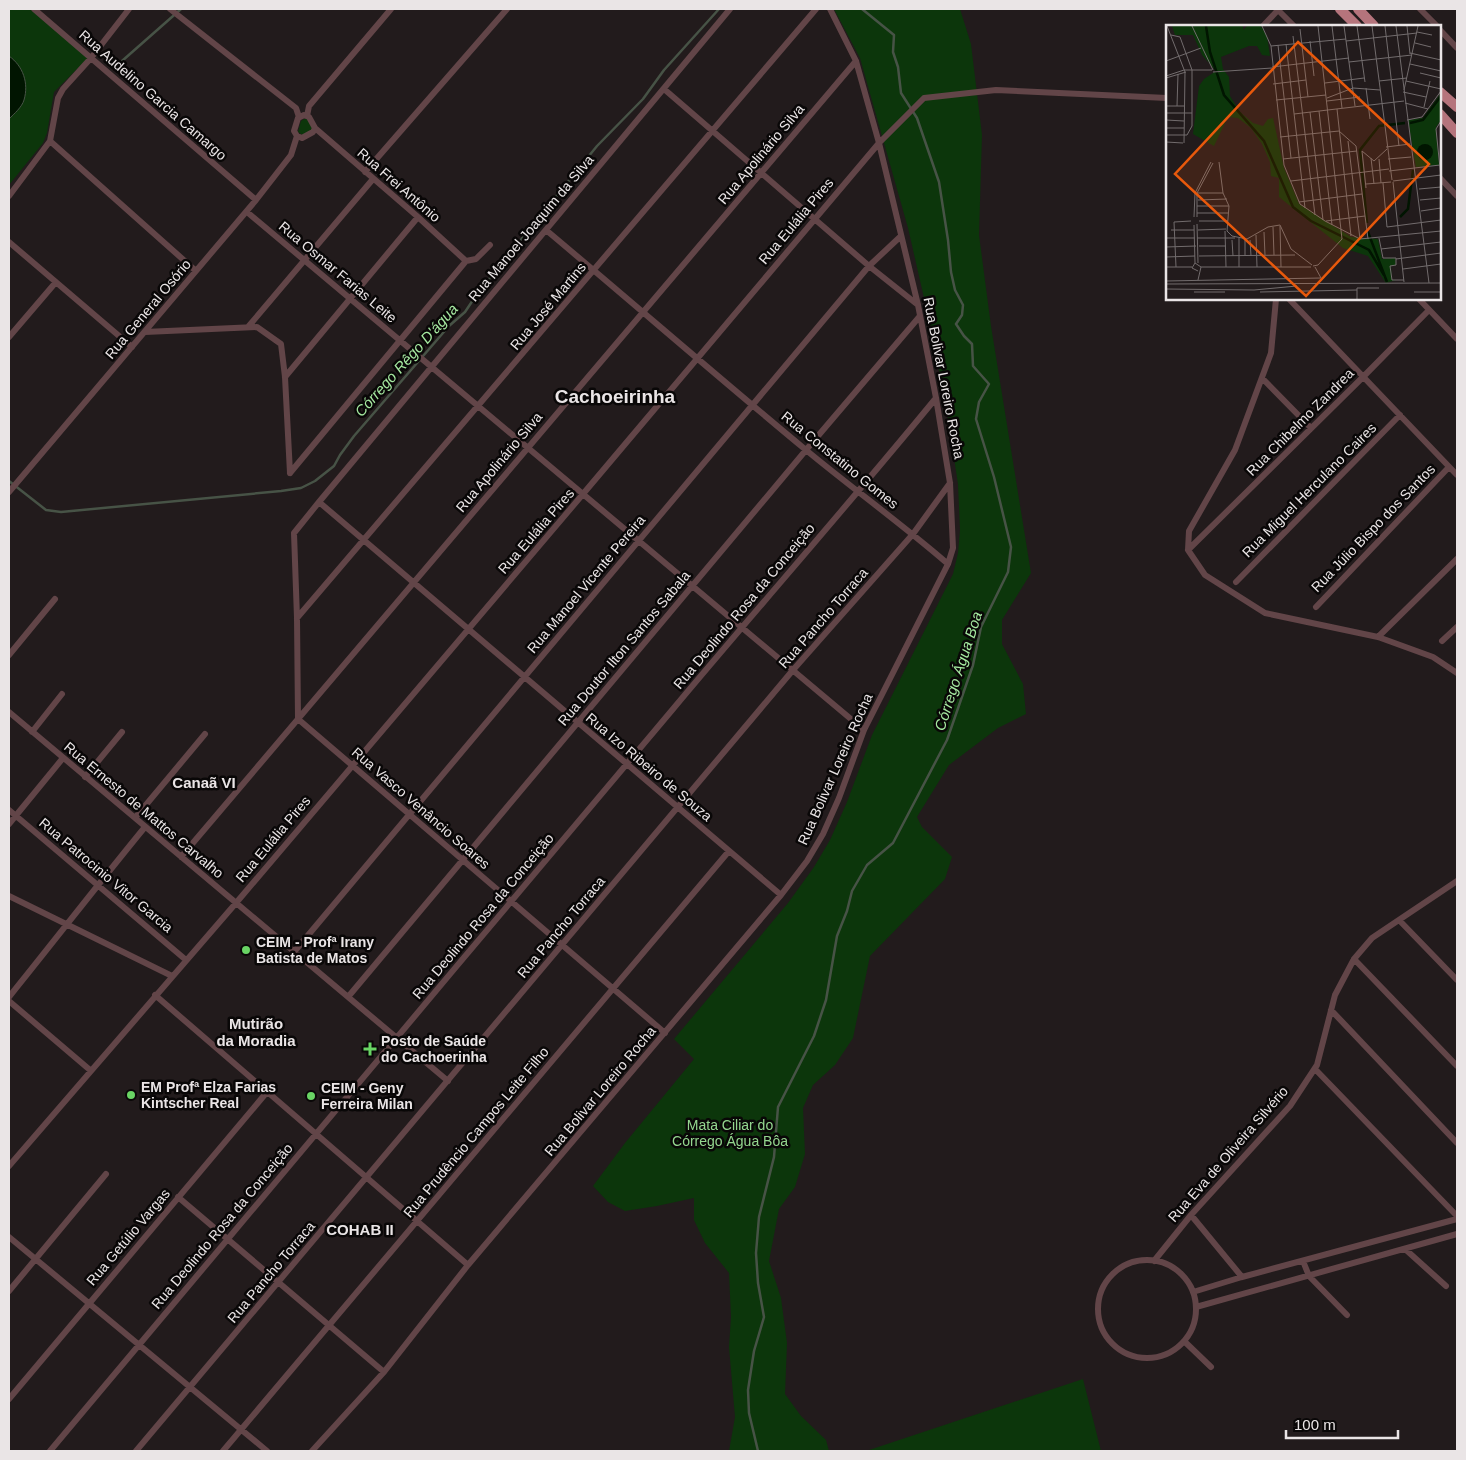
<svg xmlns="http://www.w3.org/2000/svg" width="1466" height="1460" viewBox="0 0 1466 1460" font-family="Arial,sans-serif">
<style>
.green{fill:#0c360b}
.water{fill:#011501;stroke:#475346}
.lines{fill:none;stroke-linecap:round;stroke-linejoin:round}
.stream{stroke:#475346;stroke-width:2.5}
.minor{stroke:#624548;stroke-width:6}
.trunk{stroke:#b5747c;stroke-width:10}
.poi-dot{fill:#69d464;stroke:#090707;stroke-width:2}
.labels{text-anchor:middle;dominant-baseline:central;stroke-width:5;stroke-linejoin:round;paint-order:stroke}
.street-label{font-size:14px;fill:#eae5e6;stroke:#090707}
.poi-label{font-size:14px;font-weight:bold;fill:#eae5e6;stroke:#090707;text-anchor:start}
.park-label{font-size:14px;fill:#94d78f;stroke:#090707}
.water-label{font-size:15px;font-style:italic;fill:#a6eaa1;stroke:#090707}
.neighbourhood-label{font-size:15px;font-weight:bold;fill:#eae5e6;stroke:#090707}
.district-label{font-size:19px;font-weight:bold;fill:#eae5e6;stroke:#090707}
.inset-river{fill:none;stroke:#011501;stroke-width:2.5}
.inset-road{fill:none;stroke:#726c6d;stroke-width:1}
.view{fill:#e8590c;fill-opacity:0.15;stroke:#e8590c;stroke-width:2.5}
.inset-edge{fill:none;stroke:#eae5e6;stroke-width:2.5}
</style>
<rect width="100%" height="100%" fill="#221b1c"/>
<path class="green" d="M9 9H30L88 58 54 92 47 133 43 143 9 185Z
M834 9H960L971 44 982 135 979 235 991 326 1031 573 1002 620V644L1023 684 1026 714 998 728 949 765 917 817 922 827 952 857 945 879 870 956 853 1038 835 1065 813 1085 803 1108 805 1154 795 1187 779 1209 769 1261 781 1298 787 1343 785 1394 801 1416 826 1440 829 1451H729L735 1417 729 1347 731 1317 729 1273 705 1243 694 1220V1198L657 1206 625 1211 608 1202 593 1186 625 1143 694 1059 674 1039 788 903 814 867 830 840 847 802 872 735 953 574 958 553 960 530 958 484 945 399 927 311 908 228 860 58Z
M304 119H307L313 128 304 136 298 132 301 121Z
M1083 1379 1101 1451H866Z"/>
<path class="water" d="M9 56C23 66 29 83 24 100 22 107 14 114 9 119Z"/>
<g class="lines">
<path class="stream" d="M122 61 181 9
M9 481 46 510 61 512 281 491 301 488 315 481 334 466 340 455 354 436 449 326 465 312 477 294 597 146 643 99 664 70 719 9
M758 1451 749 1413 748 1390 754 1351 764 1317 758 1283 756 1253 759 1217 774 1157 778 1107 814 1036 826 1000 837 936 847 911 852 891 867 865 893 843 947 740 973 665 981 627 1008 572 1011 547 994 477 976 419 979 402 989 384 973 366 972 344 964 336 956 324 962 315 963 305 955 290 951 272 948 240 939 182 917 118 901 93 898 67 893 52 894 35 862 9"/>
<path class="minor" d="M34 9 256 200
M170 9 296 108 299 117
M1420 9 1437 26
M1263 26 1278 10 1294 26
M1440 30 1457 48
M664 89 869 266 918 305
M304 115 309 117 315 128 313 132 302 138 297 136 294 131 298 118Z
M307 116 309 106 391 9
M315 128 418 217 466 261
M50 141 196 271
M365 172 507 9
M1440 178 1457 196
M9 196 50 141 58 98 63 89 91 58 129 9
M247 212 864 730
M546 230C633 303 719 378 806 450 853 489 902 524 948 564
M9 242 132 347
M466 261 476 259 490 245
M1276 299 1271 353 1235 450 1189 531 1188 550 1205 575 1265 613 1378 637 1433 657 1457 673
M1289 299 1457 475
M1419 299 1457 339
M248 327 373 179
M145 332 257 327 281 344 285 377 290 473
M9 337 56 282
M285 377 418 217
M1262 378 1311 428
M290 473 466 261
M9 492 256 200 291 155 297 136
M319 502 781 895
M1188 550 1364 376 1429 310
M1236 582 1400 415
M1316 607 1449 467
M297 618 816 9
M1378 637 1457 559
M1442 641 1457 627
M9 655 55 599
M9 712 448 1081
M32 732 62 694
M85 777 122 732
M9 810 186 960
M135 818 205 734
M9 824 63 758
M181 857 856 61
M9 896 172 976
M1399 920 1457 980
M294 952 869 266 901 236
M1354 959 1457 1066
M155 995 468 1265
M9 997C55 940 99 883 145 827
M348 997 806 450 920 316
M9 1001 90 1070
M1331 1010 1457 1143
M665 1033 298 719 297 618 294 533 319 502 730 9
M1315 1069 1457 1216
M9 1166 236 903 583 494 879 143 924 98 996 90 1167 98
M178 1197 384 1372
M1191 1215 1242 1277
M9 1237 267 1451
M1405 1249 1446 1286
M1098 1309a49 49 0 1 1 98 0a49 49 0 1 1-98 0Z
M1154 1261 1191 1215 1290 1106 1317 1065 1335 995 1354 959 1372 938 1457 881
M1303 1261 1309 1276 1347 1315
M9 1291 106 1174
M1193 1292 1242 1277 1457 1219
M1196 1307 1457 1234
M1184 1341 1211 1367
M9 1399 267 1092
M50 1451C257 1204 465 956 673 709 760 605 850 503 936 398
M136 1451 793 670 913 534 950 483
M223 1451 729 851
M312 1451 384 1372 468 1265 781 895 807 861 823 834 839 798 864 730 948 564 953 548 950 483 936 398 918 305 879 143 856 61 830 9"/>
<path class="trunk" d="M1340 9 1357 26
M1358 9 1374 26
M1440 92 1457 107
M1440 114 1457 133"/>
</g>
<g class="poi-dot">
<circle cx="246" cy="950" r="5"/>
<path d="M367.5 1041.5h5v5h5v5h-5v5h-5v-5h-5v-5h5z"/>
<circle cx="131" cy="1095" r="5"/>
<circle cx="311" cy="1096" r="5"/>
</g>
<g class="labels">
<g class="street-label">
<text transform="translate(153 95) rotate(41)">Rua Audelino Garcia Camargo</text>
<text transform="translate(761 154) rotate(-50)">Rua Apolinário Silva</text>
<text transform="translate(399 185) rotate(41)">Rua Frei Antônio</text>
<text transform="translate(796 221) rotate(-50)">Rua Eulália Pires</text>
<text transform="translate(531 228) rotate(-50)">Rua Manoel Joaquim da Silva</text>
<text transform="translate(338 272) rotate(40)">Rua Osmar Farias Leite</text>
<text transform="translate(548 306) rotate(-50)">Rua José Martins</text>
<text transform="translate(148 309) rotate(-50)">Rua General Osório</text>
<text transform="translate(944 378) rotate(79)">Rua Bolivar Loreiro Rocha</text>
<text transform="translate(1300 422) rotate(-45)">Rua Chibelmo Zandrea</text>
<text transform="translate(840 460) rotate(39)">Rua Constatino Gomes</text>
<text transform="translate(499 462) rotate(-50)">Rua Apolinário Silva</text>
<text transform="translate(1309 490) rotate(-45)">Rua Miguel Herculano Caires</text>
<text transform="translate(1373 528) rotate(-46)">Rua Júlio Bispo dos Santos</text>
<text transform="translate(536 531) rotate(-49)">Rua Eulália Pires</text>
<text transform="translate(586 584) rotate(-50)">Rua Manoel Vicente Pereira</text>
<text transform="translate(744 606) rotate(-50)">Rua Deolindo Rosa da Conceição</text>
<text transform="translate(823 618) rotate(-49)">Rua Pancho Torraca</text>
<text transform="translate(624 648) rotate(-50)">Rua Doutor Ilton Santos Sabala</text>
<text transform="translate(649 767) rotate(40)">Rua Izo Ribeiro de Souza</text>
<text transform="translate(835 769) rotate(-66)">Rua Bolivar Loreiro Rocha</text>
<text transform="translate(421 808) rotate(41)">Rua Vasco Venâncio Soares</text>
<text transform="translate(144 810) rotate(40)">Rua Ernesto de Mattos Carvalho</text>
<text transform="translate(273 839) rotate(-50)">Rua Eulália Pires</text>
<text transform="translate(106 875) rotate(40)">Rua Patrocinio Vitor Garcia</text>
<text transform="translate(483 916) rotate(-50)">Rua Deolindo Rosa da Conceição</text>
<text transform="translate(561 927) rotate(-50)">Rua Pancho Torraca</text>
<text transform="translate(600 1091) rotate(-50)">Rua Bolivar Loreiro Rocha</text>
<text transform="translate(476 1132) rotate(-50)">Rua Prudêncio Campos Leite Filho</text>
<text transform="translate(1228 1154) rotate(-49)">Rua Eva de Oliveira Silvério</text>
<text transform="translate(222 1226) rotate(-50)">Rua Deolindo Rosa da Conceição</text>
<text transform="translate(128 1237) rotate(-50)">Rua Getúlio Vargas</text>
<text transform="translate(271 1272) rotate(-50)">Rua Pancho Torraca</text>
</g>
<g class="poi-label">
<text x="256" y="942">CEIM - Profª Irany<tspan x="256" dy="16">Batista de Matos</tspan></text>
<text x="381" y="1041">Posto de Saúde<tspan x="381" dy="16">do Cachoerinha</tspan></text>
<text x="141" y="1087">EM Profª Elza Farias<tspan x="141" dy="16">Kintscher Real</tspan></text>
<text x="321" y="1088">CEIM - Geny<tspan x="321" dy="16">Ferreira Milan</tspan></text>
</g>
<g class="park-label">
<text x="730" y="1125">Mata Ciliar do<tspan x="730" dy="16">Córrego Água Bôa</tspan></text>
</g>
<g class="water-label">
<text transform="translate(406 360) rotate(-48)">Córrego Rêgo D'água</text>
<text transform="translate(958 671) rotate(-72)">Córrego Água Boa</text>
</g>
<g class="neighbourhood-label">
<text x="204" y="782">Canaã VI</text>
<text x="256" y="1023">Mutirão<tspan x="256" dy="17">da Moradia</tspan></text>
<text x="360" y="1229">COHAB II</text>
</g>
<g class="district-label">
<text x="615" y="396">Cachoeirinha</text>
</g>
</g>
<g transform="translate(1166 25)">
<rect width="275" height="275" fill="#221b1c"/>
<path d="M6 1H77V5L81 1H95L101 11 104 31 96 30 91 21H83L55 32 57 44 63 52 64 71 74 87 87 98 97 101 102 94 107 93 118 143 133 179 185 212 212 214 216 234 229 233 230 240 225 241 226 255H230L220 258 202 231 177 223 113 172V153L105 151 104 137 96 119 85 103 72 93 62 92 48 121 27 109 33 61 38 54 50 46 36 30 27 10H9ZM275 68V95L270 102 273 140 250 142 242 95 257 93Z" fill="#0c360b"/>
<path d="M251 127a8 8 0 1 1 16 0a8 8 0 1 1-16 0Z" fill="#011501"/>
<path class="inset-river" d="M40 1 44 27 58 70 98 116 127 182 145 196 203 225 218 250M244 98 257 95 275 71M234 192 242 184 247 145M201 198 194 125 213 101 239 98M202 207 221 257"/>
<path class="inset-road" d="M1 1 19 47 18 118M26 1 47 45M96 1 105 21 118 140 134 179 159 196 194 214 275 206M166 1 176 83M178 1 189 81M191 1 199 57M206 1 226 155M219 1 233 121M230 1 263 258M241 1 244 29M134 4 142 72M251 7 266 10M127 11 149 190M144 16 148 51M180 16 251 8M249 18 265 22M120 19 139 183M112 20 125 133M105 21 180 14M244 28 275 35M0 36 35 23M183 37 246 30M244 39 275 46M106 42 183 33M47 47 106 43M254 48 275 53M0 51 18 45H46M0 53 20 47M213 56 241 53M240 56 275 64M159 58 198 53M107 59 140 55M200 63 204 94M238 65 252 1M237 67 260 72M161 73 187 63 214 65M110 75 160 70M161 76 194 72M239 78 262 84M0 81H18M11 81 12 49M258 82 264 56M171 84 185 211M153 86 166 200M144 87 157 195M0 88H26M128 89 238 76M0 95 18 96M241 95 256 92 275 66M275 96 270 104 275 153M0 103H18M0 110H21L26 101V45L14 12 5 10M114 112 173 106 190 121 202 214M182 116 194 214M0 117 17 118M220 122 244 119M196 126 200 163M196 126 208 136 221 124M205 133 208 159M117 134 191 126M213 134 215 158M222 134 245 132M53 137 57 168 63 181 61 206 66 211 81 214 102 202 114 200 125 224 146 240M223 146 274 140M125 156 223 144M227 156 275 150M227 157 238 257M217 158 221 202 275 195M200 159 225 157M253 164 275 162M31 168H57M32 175 61 174M254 175 275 173M133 177 196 169M31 181H63M255 186 275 183M31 188H62M28 192 29 168 45 137M31 192V168L47 138M33 196H62M160 196 199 191M31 199 32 238M28 200 29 238M114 201 115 242M107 202 108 230M5 205H28M32 205 60 204M59 206 60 242M98 207 99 230M90 210 91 242M0 213H29M31 213H69M73 213V242M213 213 217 233H230V240L224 241 226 255H238M66 215 67 231M79 215V231M84 215 85 231M33 221H60M0 222 30 221M215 224 275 217M33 231 129 230M0 232 29 231M230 234 275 228M147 241 152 240 176 214 152 1M0 242H26M10 242 8 197 25 196M35 242H145M237 244 275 239M32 255 35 242 29 238 26 243 32 246M0 256 155 253 149 242M0 259 275 258M0 264 88 265 131 261M28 267H59M94 267 191 265M248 267H275M191 274V263H213"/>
<path class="view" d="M132 17 263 139 140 271 9 149Z"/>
<rect width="275" height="275" class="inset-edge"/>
</g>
<rect width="1466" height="1460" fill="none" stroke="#eae5e6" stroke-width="20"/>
<path d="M1286 1430v8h112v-8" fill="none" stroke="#eae5e6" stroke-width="2.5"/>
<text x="1294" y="1430" font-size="15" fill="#eae5e6" stroke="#090707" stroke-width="4" paint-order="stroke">100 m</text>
</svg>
